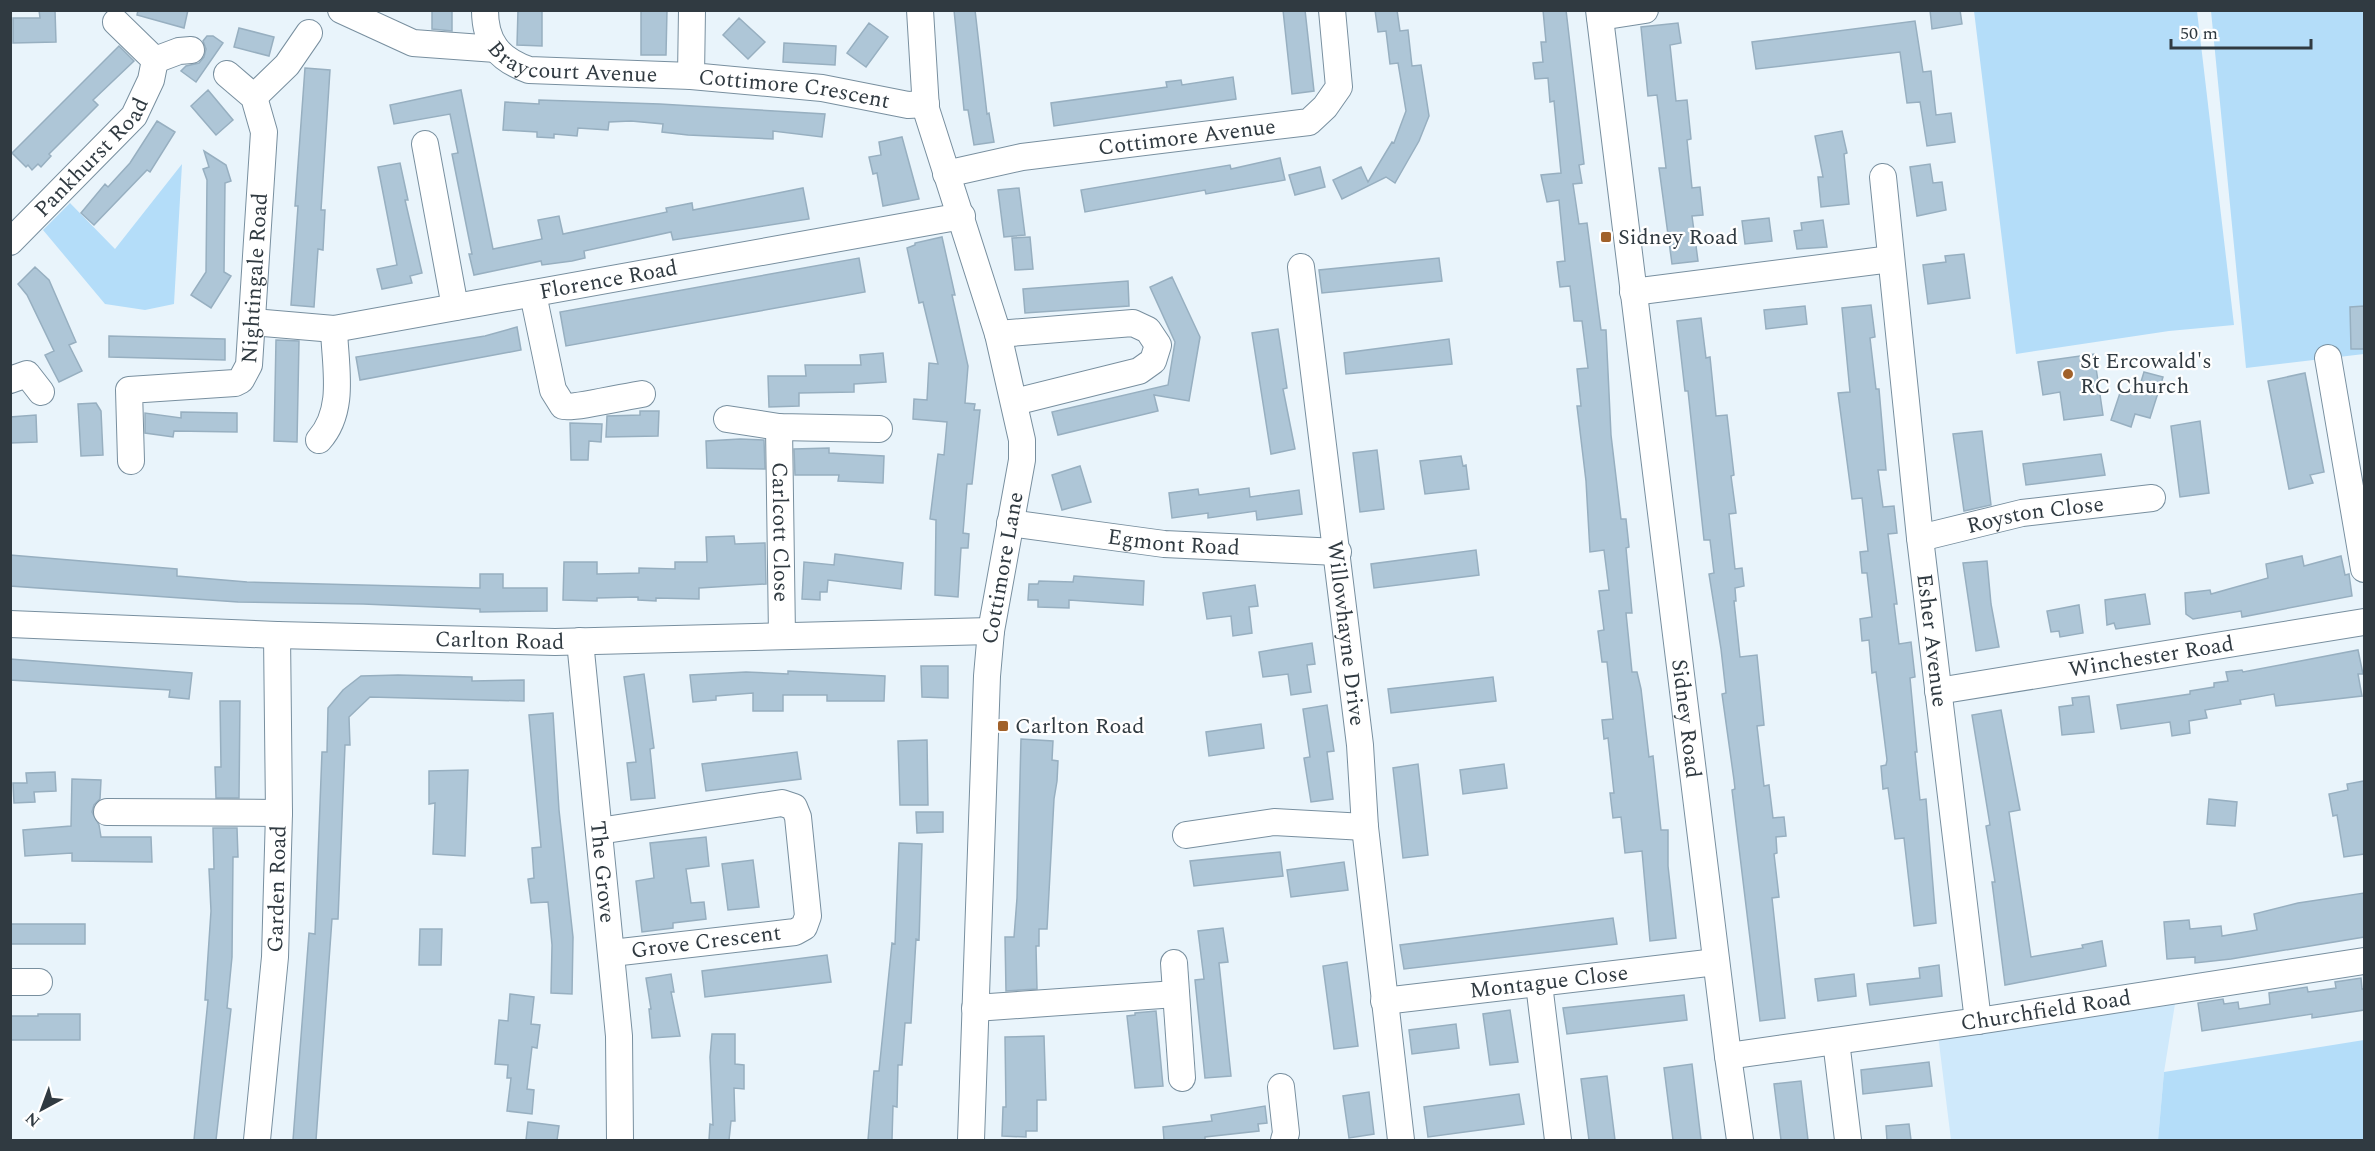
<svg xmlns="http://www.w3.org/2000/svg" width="2375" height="1151" viewBox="0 0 2375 1151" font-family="Spectral,serif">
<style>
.built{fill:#cfe9fb}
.green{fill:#b4ddf9}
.building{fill:#aec6d7;stroke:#97afc0;stroke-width:1.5}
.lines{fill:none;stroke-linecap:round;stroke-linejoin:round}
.minor-casing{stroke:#788f9f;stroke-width:28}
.minor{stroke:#fff;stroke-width:26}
.poi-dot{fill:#a1612a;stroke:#fff;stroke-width:2}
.labels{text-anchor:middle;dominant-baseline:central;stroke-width:4.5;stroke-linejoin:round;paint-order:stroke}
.street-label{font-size:22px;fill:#303a41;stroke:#fff}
.poi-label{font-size:22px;fill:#303a41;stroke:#fff;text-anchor:start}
</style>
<rect width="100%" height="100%" fill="#e9f4fb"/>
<path class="built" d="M2175 1004 2164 1072 2158 1140H1951L1937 1027 2010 1016Z"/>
<path class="green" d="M1974 11H2197L2234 325 2169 331 2016 354Z
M2211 11H2364V354L2246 368Z
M182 164 174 304 145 310 105 304 43 230 70 203 115 249Z
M2364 1040V1140H2158L2164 1072Z"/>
<path class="building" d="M39 10H55L56 42 13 43V18H40Z
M138 10H188L184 28 137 15Z
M432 10H452V31L432 29Z
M518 10H542V46L517 45Z
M641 10H667L666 55H641Z
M954 10H975L987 114 989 113 994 142 974 145 968 110H964Z
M1283 10H1305L1314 91 1292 94Z
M1375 10H1397L1400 31 1408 30 1412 66 1421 65 1429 116 1419 141 1395 183 1386 177 1342 199 1333 180 1361 167 1368 182 1392 142 1394 143 1406 111 1398 63 1390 64 1386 31 1378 32Z
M1543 10H1566L1584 164 1579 165 1582 183 1573 184 1579 224 1587 223 1601 330H1606L1611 435 1621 519H1626L1629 547 1626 548 1632 613H1626L1632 672H1637L1641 689 1649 757 1653 756 1661 830H1668V866L1676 938 1650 941 1642 851 1625 853 1621 817 1613 818 1610 793H1614L1608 738 1604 739 1602 720 1613 719 1607 662H1602L1598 631 1604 630 1599 591 1609 590 1604 550 1590 552 1586 481 1577 406H1581L1577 369 1588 368 1582 321H1574L1570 286 1560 287 1557 262 1565 261 1559 200 1547 202 1541 175 1561 173 1554 101 1550 102 1548 78 1535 79 1533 63 1543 62 1541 42H1546Z
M1930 10H1960L1962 24 1932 29Z
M739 18 765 42 748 59 723 35Z
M1915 21 1923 72 1931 71 1936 115 1951 113 1955 142 1927 146 1920 102 1907 103 1900 52 1756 69 1752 42Z
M869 23 888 37 866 67 847 53Z
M1678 23 1681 43 1670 45 1676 101 1687 100 1691 139 1687 140 1692 188 1700 187 1703 215 1692 216 1698 261 1672 264 1659 168H1666L1657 95 1648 96 1641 27Z
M239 28 274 37 269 56 234 47Z
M207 36H213L223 43 196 82 181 71 186 66 199 63 204 57 206 49 203 41Z
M784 43 836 46 835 65 783 62Z
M119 46 134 61 93 100 98 105 49 154 51 156 41 167 38 164 32 170 28 165 26 167 12 153Z
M305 68 330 70 321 210H325L323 250 318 249 314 307 291 305 298 206H295Z
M1233 77 1236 99 1054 126 1051 103 1167 87 1166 82 1181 80 1182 85Z
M208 90 233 120 216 135 191 106Z
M461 90 493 249 542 239 538 220 559 216 563 234 667 212 666 208 692 203 693 210 803 188 809 219 673 240 671 232 584 251 585 258 572 261 542 265 541 261 474 275 469 254H472L452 154 458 153 450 114 394 124 390 105Z
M539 100 660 104 825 114 822 137 773 131V139L688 135 662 132 663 124 631 121 609 122 608 130 578 128 577 136 554 134V138L537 137V132L503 130 505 102 539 104Z
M157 121 175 132 150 172 147 170 94 225 81 213 105 184 108 187 130 163Z
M1842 131 1847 153 1844 154 1849 204 1821 207 1818 177H1823L1815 136Z
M902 137 919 199 883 206 877 173 873 174 869 157 881 155 879 142Z
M204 151 226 165 231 181 225 183 224 272 231 276 211 308 191 295 206 272 207 180 203 169 209 167Z
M1280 158 1285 180 1206 194 1205 190 1085 212 1081 190 1230 165 1231 169Z
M400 163 408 200H405L422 273 410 276 412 283 382 289 377 269 397 265 378 167Z
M1930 164 1933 183 1942 182 1946 210 1917 216 1910 167Z
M1320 167 1325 187 1295 195 1289 175Z
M1019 188 1025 235 1004 237 998 190Z
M1769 218 1772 241 1745 244 1742 221Z
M1823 220 1827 247 1797 249 1794 231 1802 230 1801 223Z
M942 237 955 295H952L968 366 965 403 975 404 974 410H980L972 484H967L963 533 969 534 968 548H961L958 597 935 595 936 520 930 519 938 454 944 455 947 422 913 419 914 399 927 400 929 363 938 364 923 302 919 303 907 248 915 245V243Z
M1030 237 1033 269 1015 270 1012 238Z
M1964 254 1970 298 1928 304 1923 265 1946 262 1945 256Z
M859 258 865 292 566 346 560 312Z
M1439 258 1442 281 1322 293 1319 270Z
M35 267 49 280 76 342 69 345 82 371 59 382 45 355 54 351 27 295 18 284Z
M1172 277 1200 337 1189 401 1154 395 1158 411 1058 435 1052 412 1168 385 1175 342 1150 287Z
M1128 281 1129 306 1025 313 1023 289Z
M1871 305 1875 337 1870 338 1876 389H1879L1886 470H1878L1883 507 1894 506 1897 533 1888 534 1897 604H1894L1899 644 1911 642 1915 677 1910 678 1917 752H1915L1920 800 1926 799 1936 923 1914 926 1904 838 1895 839 1888 788 1883 789 1881 766 1886 765 1887 760 1876 672 1872 673 1869 640 1862 641 1860 619 1872 617 1867 573H1862L1860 552 1868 551 1862 498 1852 499 1838 393 1850 392 1842 308Z
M1805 306 1807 324 1766 329 1764 310Z
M2364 306V349H2351L2350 307Z
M1701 318 1706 358 1710 357 1716 416 1727 415 1734 475 1731 476 1736 513 1729 514 1735 569 1742 568 1744 586 1735 588 1736 601H1734L1740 657 1757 655 1764 725 1757 726 1764 786 1769 785 1773 818 1784 817 1786 836 1776 837 1777 853 1774 854 1779 897 1772 898 1785 1018 1760 1021 1732 790 1735 789 1734 780 1722 694 1726 693 1721 649 1709 574 1714 573 1710 540H1704L1688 391H1685L1677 321Z
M517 327 521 350 360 380 356 357 485 336Z
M1278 329 1287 388 1283 389 1295 449 1271 454 1252 333Z
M109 336 225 339V360L109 357Z
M1449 339 1452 364 1346 374 1344 353Z
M276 340 299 341 297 442 274 441Z
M883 353 886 382 854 384V392L799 393V406L769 407 768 376H806L805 365H861L860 355Z
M2094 354 2103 415 2064 420 2060 392 2043 395 2038 362Z
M2144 372 2163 377 2150 418 2135 414 2131 427 2111 420 2121 390 2137 395Z
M2305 373 2324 472 2310 475 2313 483 2289 489 2268 381Z
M96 403 101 411 103 455 81 456 78 404Z
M640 411H659L658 436 606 437 607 416 640 415Z
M181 412 237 413V432L174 431 173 437 145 433V413L181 418Z
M36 415 37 442 10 443V417Z
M2200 421 2209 493 2180 497 2171 426Z
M570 423 602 424 601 442 589 441 588 460H571Z
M1982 431 1991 505 1964 511 1953 434Z
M740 439 764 440 765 469 707 468 706 441Z
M829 448V453L884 456 883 483 838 481 839 475H795L794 449Z
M1377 450 1384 509 1360 512 1353 453Z
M2101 454 2105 475 2026 485 2023 464Z
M1461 456 1463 466 1466 465 1469 489 1425 494 1420 461Z
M1080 466 1091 502 1062 510 1052 475Z
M1249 488 1250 497 1299 490 1302 514 1257 520 1256 511 1208 518V513L1172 518 1169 493 1198 489 1199 495Z
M734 536 735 544 765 543 766 584 699 588V599L656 598V601L638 600V597L597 598V601L563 600 564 562H597V574L639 573V568L675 569V562H707L706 537Z
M1476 550 1479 575 1374 588 1371 564Z
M835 554 903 563 901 589 828 580 827 592H820V600L802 599 804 562 834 565Z
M10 555 177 569V576L247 582 480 588V574H503V588H547V611L480 612V609L363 604 238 602 10 586Z
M2302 556 2304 566 2341 556 2345 575 2349 574 2352 596 2242 617 2241 611 2193 619 2186 614 2185 593 2210 590 2211 594 2268 578 2266 564Z
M1987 561 1991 604 1999 647 1976 651 1963 563Z
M1074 576 1144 581 1143 605 1069 600V608L1038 607V600H1028L1029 584H1038L1039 581 1073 582Z
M1255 585 1258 606 1249 607 1252 633 1233 636 1231 616 1207 619 1203 593Z
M2145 594 2150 624 2116 629 2114 623 2107 625 2105 600Z
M2079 605 2083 633 2060 637 2059 631 2051 632 2047 611Z
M1312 643 1315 664 1307 665 1311 692 1291 695 1288 674 1263 677 1259 652Z
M2358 650 2363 674H2358L2362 696 2276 706 2274 694 2240 700 2241 704 2205 710 2207 718 2189 721 2190 733 2172 736 2170 722 2121 729 2117 705 2190 694V691L2214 687V683L2228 681 2226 672 2242 670 2243 672Z
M10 659 192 673 189 699 169 697 170 690 10 680Z
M921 666H948V698L922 697Z
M788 671 885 676 884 701H827V695H783V711H753V693L716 696V700L693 702 690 675 746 672 788 674Z
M644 674 654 748 650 749 655 798 631 800 627 763 636 762 624 677Z
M398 675 472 677V681L524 680V701L370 697 349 717 350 745H345L338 919H332L316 1140H293L309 933 315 934 322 752H327L328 708 343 690 361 676Z
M1493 677 1496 701 1391 713 1388 689Z
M2089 696 2094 732 2062 735 2059 707 2073 705 2072 698Z
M220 701H240L239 798H216L215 767H221Z
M1327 705 1334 751 1327 752 1333 799 1311 802 1304 758 1310 757 1303 709Z
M2001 710 2020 810 2009 812 2031 957 2083 948 2082 945 2102 941 2106 966 2005 985 1992 882H1995L1986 826 1990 825 1972 715Z
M553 713 559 810 573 937 572 994 551 993 552 945 548 902 531 903 528 879 534 878 532 848 541 847 529 715Z
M1261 724 1264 748 1209 756 1206 732Z
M1021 739 1053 741 1052 760 1058 761 1057 781 1054 799 1047 929H1039V946H1036L1037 989 1006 991 1005 937H1014L1017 898Z
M927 740 928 805H900L898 741Z
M797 752 801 779 706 791 702 764Z
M1418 764 1428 855 1403 858 1393 768Z
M1504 764 1507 788 1463 794 1460 770Z
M468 770 465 856 433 854 435 803 429 804V771Z
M55 772 56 791 34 792 35 802 14 803 13 783H27L26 773Z
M72 779 101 780 100 799 94 805 92 812 99 825 101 837H151L152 862 72 861V853L25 856 23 830 71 826Z
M2364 781V854L2344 857 2337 815 2333 816 2329 794 2348 790 2347 784Z
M2209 799 2237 802 2235 826 2207 824Z
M916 812H943V832L917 833Z
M213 828H237L238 857H233L232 957 227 1008 231 1009 216 1140H194L208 1000H205L211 911 209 869H214Z
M706 837 709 866 686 869 691 903 704 902 706 919 673 923V928L642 932 636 881 654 878 650 843Z
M899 843 922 844 919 940 916 939 911 1023H905L902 1065H898L897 1107 893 1106 892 1140H868L874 1071H879L892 943 895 944Z
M1280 852 1283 876 1194 886 1190 861Z
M753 860 759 907 728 910 722 864Z
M1344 862 1348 890 1291 897 1287 870Z
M2364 893V937L2231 959 2195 963V957L2167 959 2164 922 2189 920 2190 929 2221 926 2222 936 2257 930 2254 914 2298 903Z
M1613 918 1617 944 1404 969 1400 945Z
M10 924H85V944H10Z
M1223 928 1228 962 1219 963 1231 1076 1205 1078 1195 980 1204 979 1198 931Z
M420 929H442L441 965H419Z
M827 955 831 982 705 997 702 971Z
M1347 962 1358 1046 1334 1049 1323 966Z
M1939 965 1942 996 1870 1005 1867 984 1920 978 1919 968Z
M671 974 674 992H671L680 1036 652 1038 649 1009H651L646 978Z
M1854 974 1856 996 1818 1001 1815 979Z
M2361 978 2362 989H2364V1010L2312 1018V1014L2202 1031 2198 1003 2223 999 2224 1004 2238 1002 2239 1009 2270 1004 2269 993 2307 987 2308 992 2336 988 2335 982Z
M510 994 534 997 531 1024 540 1025 537 1048 532 1047 527 1089 534 1090 532 1114 507 1111 511 1078H507L508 1065 495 1064 499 1020 508 1021Z
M1684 995 1687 1020 1567 1034 1563 1008Z
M1510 1010 1518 1062 1490 1065 1483 1014Z
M1156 1011 1163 1086 1135 1088 1127 1016 1135 1015V1013Z
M38 1014H80V1040H10V1016H38Z
M1456 1024 1459 1048 1412 1054 1409 1030Z
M712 1034H735V1064L744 1065V1089L734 1088 735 1121H731L729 1140H709L710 1124 713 1125 710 1057Z
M1044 1036 1046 1100H1037V1131H1026V1137L1002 1136 1003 1107H1006L1005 1037Z
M1929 1062 1932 1086 1863 1094 1861 1070Z
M1692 1064 1701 1140H1673L1664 1068Z
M1607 1076 1615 1140H1589L1581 1079Z
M1801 1081 1808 1140H1781L1774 1084Z
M1369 1092 1374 1134 1349 1138 1343 1096Z
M1519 1094 1524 1124 1428 1137 1424 1107Z
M1265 1106 1267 1123 1258 1124 1259 1131 1205 1137V1140H1164L1163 1127 1212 1121 1211 1115Z
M528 1122 559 1126 557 1140H526Z
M1909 1124 1911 1140H1887L1886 1126Z"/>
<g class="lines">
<g class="minor-casing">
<g id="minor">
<path d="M341 10 413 43 496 49"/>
<path id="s1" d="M485 10C485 43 499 59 529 70L691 76"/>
<path id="s2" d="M692 10 691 76 822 88 908 105 926 104"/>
<path d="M920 10 926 109 998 334 1022 440V460L991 631 987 676 971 1140"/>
<path id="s3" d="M1599 10 1728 1056 1740 1140"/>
<path d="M1600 17 1645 10"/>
<path d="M155 60 179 51 191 50"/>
<path d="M254 97 287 65 309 33"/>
<path d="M425 144 455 307"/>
<path id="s4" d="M946 174 1022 157 1309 122 1325 107 1339 87 1332 10"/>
<path id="s5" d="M1883 177 1920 538 1978 1021"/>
<path id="s6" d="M10 242 134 116 151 80 155 60 116 22"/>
<path id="s7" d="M1301 267 1360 745 1365 827 1401 1140"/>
<path d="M1633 292 1891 259"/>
<path d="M533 294 553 390 563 406C571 409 628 396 642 394"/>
<path id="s8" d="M253 322 334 329 962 216"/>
<path d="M998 334 1133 323 1148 330 1158 345 1153 361 1139 371 1015 402"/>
<path d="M2328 358 2364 569"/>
<path d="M10 380 27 374 41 392"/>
<path d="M727 419 779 427 879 429"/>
<path id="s9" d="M779 427 782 636"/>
<path d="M319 440C346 410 335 366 334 329"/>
<path id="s10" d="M131 461 129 390 235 383 241 380 249 365 264 132 254 97 227 74"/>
<path id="s11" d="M1010 523 1164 544 1338 552"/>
<path id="s12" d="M1920 538 2022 513 2152 498"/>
<path id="s13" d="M10 624 277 635 555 642 991 631"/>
<path id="s14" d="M580 641 619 1036 620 1140"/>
<path id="s15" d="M1938 691 2364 622"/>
<path d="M107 812 279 813"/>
<path d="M599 831 782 803 794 807 798 817 808 916 804 927 795 932 612 953"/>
<path d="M1186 835 1274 822 1365 827"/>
<path d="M1174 963 1182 1078"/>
<path d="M10 982H39"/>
<path d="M1539 984 1558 1140"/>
<path id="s16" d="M1384 1001 1716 962"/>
<path d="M975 1008 1176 994"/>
<path d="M1836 1041 1848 1140"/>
<path id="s17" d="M1728 1056 1978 1021 2364 961"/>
<path d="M1281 1087 1286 1133 1284 1140"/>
<path id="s18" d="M257 1140 275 957 279 813 277 635"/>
</g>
</g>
<use href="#minor" class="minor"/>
</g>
<g class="poi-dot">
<rect x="1600" y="231" width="12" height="12" rx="3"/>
<circle cx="2068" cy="374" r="6"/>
<rect x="997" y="720" width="12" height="12" rx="3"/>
</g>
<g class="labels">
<g class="street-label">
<text stroke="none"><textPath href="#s1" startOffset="122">Braycourt Avenue</textPath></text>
<text stroke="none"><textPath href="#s2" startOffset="170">Cottimore Crescent</textPath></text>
<text stroke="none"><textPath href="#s4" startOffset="244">Cottimore Avenue</textPath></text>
<text stroke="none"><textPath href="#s6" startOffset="118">Pankhurst Road</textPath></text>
<text stroke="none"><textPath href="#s10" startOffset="288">Nightingale Road</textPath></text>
<text stroke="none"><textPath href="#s8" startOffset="360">Florence Road</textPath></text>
<text stroke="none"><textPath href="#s12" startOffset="118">Royston Close</textPath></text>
<text stroke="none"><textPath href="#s9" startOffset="105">Carlcott Close</textPath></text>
<text stroke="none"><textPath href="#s11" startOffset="165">Egmont Road</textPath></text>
<text transform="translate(1003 568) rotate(-80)">Cottimore Lane</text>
<text stroke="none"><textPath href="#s7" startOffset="369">Willowhayne Drive</textPath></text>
<text stroke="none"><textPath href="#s13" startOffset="490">Carlton Road</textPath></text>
<text stroke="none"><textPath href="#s5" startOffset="466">Esher Avenue</textPath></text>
<text stroke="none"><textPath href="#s15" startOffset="216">Winchester Road</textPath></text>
<text stroke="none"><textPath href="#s3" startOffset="714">Sidney Road</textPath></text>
<text stroke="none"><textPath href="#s14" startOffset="232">The Grove</textPath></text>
<text stroke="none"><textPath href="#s18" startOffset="252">Garden Road</textPath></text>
<text transform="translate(706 942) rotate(-7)">Grove Crescent</text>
<text stroke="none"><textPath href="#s16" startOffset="166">Montague Close</textPath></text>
<text stroke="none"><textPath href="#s17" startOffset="321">Churchfield Road</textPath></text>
</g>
<g class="poi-label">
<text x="1618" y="237">Sidney Road</text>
<text x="2080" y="361">St Ercowald's<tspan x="2080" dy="25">RC Church</tspan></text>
<text x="1015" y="726">Carlton Road</text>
</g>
</g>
<rect width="2375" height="1151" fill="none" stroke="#303a41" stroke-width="24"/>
<g transform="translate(42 1109) rotate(221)" stroke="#ffffff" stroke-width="4.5" paint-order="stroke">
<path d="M0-4.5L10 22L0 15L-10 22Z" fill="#303a41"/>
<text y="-9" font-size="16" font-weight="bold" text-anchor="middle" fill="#303a41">N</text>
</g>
<path d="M2171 39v9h140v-9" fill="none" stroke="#303a41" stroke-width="3"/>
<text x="2180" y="39" font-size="18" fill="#303a41" stroke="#ffffff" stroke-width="4.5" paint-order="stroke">50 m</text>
</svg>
